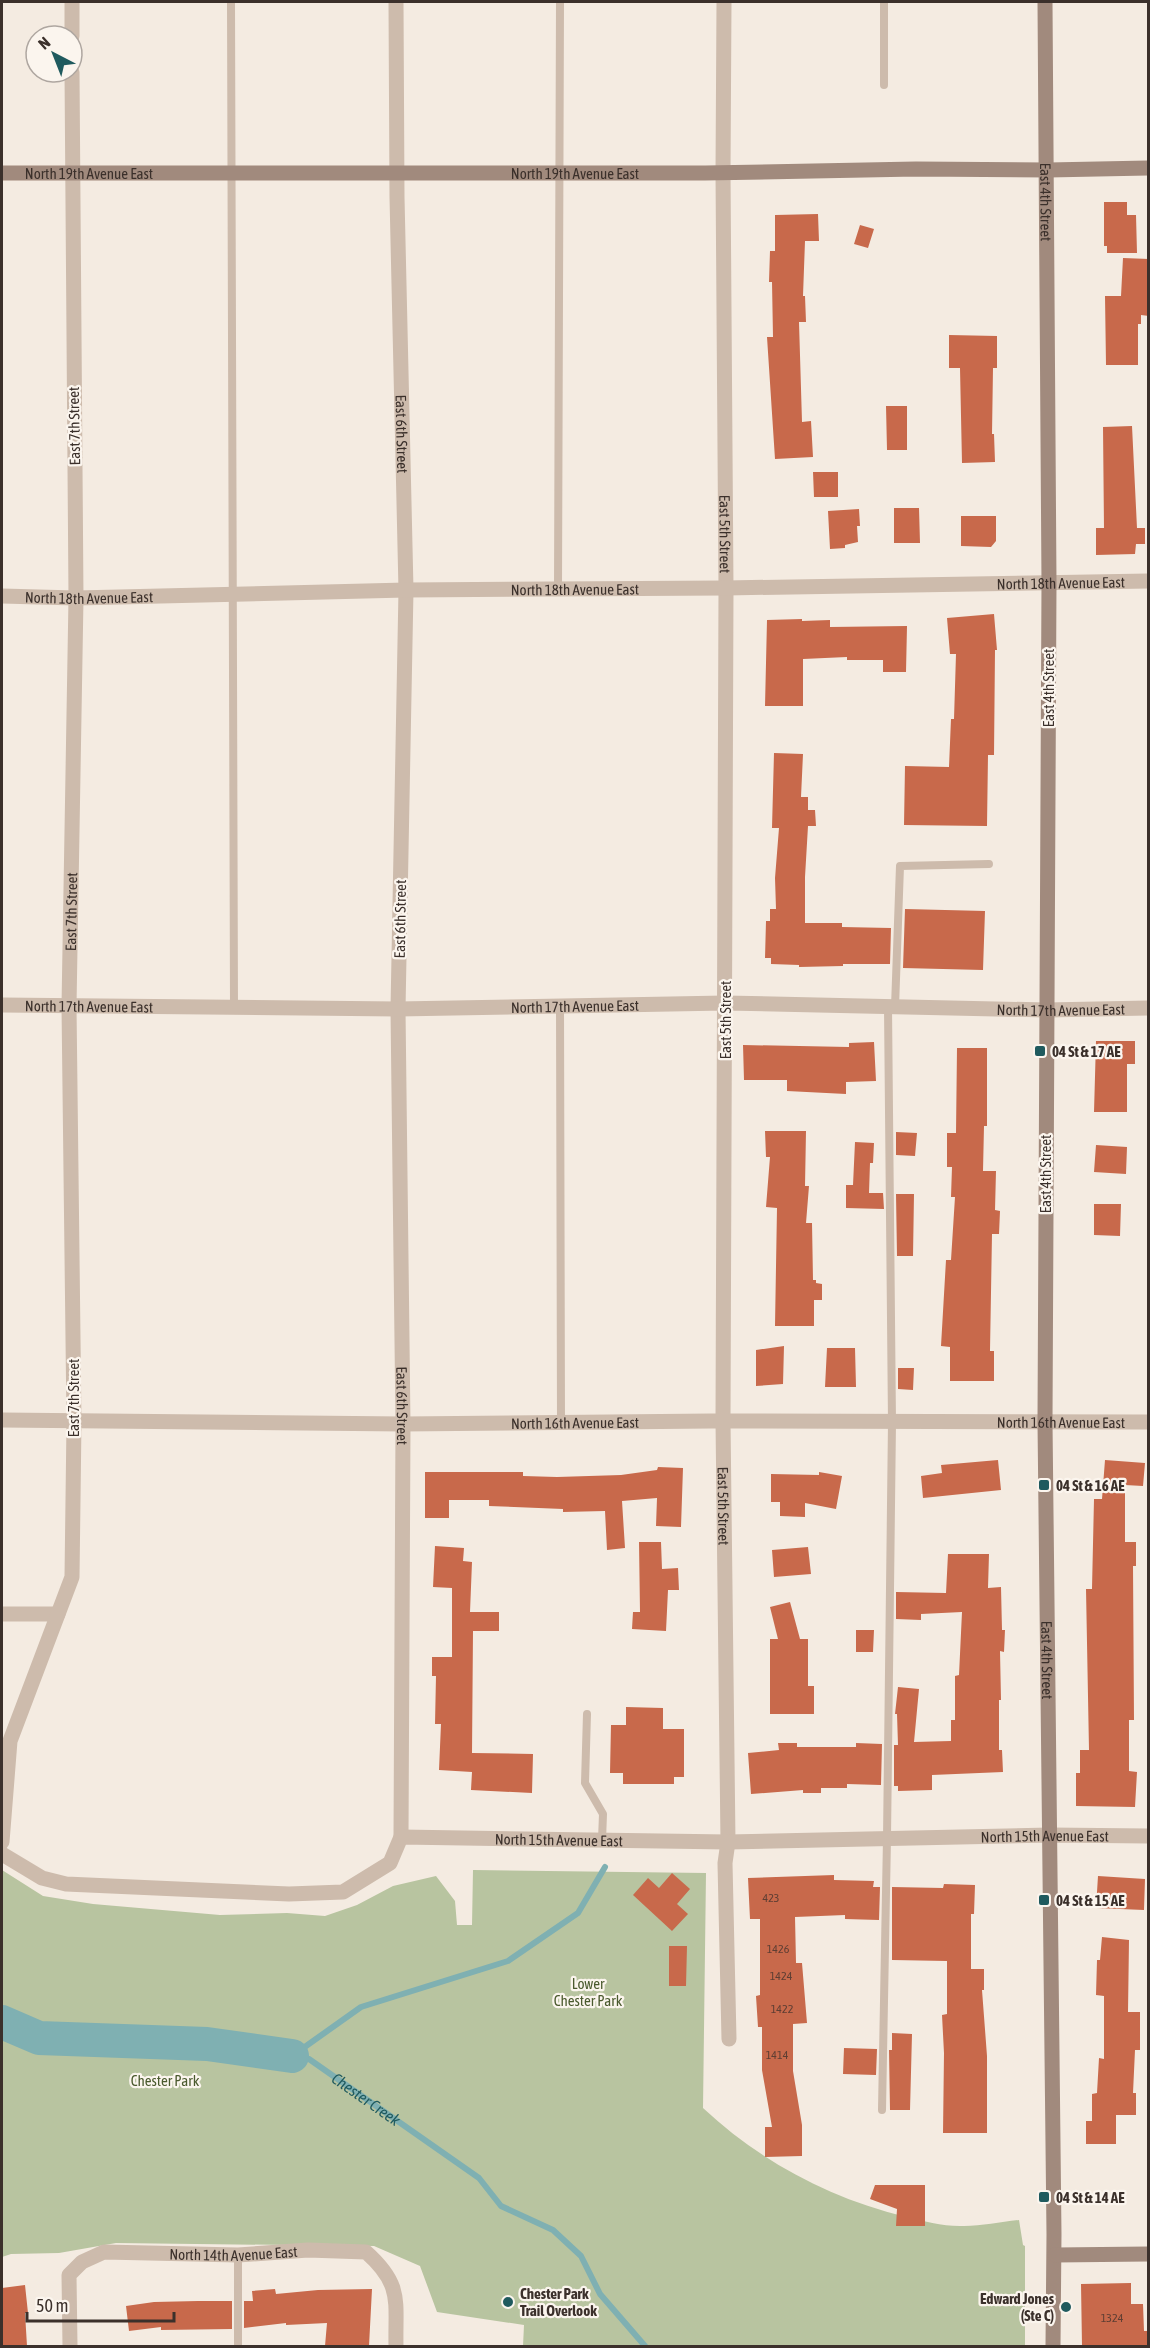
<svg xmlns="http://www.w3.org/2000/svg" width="1150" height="2348" viewBox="0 0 1150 2348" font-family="'Asap Condensed',sans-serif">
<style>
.green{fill:#b8c4a0}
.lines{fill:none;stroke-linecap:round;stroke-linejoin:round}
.stream{stroke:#7fb0b2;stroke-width:6}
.river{stroke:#7fb0b2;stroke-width:34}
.building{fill:#c8694b}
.lane{stroke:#cdbbac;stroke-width:8}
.street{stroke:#cdbbac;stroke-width:15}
.secondary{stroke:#a18a7d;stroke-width:15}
.poi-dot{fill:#1f5a5e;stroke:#fbf5ee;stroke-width:2}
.labels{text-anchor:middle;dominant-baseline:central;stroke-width:4.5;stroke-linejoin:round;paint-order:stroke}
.number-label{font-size:12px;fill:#5e3e33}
.street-label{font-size:15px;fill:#3b302b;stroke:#fbf5ee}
.poi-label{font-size:15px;font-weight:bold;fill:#3b302b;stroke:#fbf5ee;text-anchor:start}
.park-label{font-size:15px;fill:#4a5a2e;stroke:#fbf5ee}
.water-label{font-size:16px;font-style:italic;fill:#1f5a5e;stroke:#fbf5ee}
</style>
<rect width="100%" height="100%" fill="#f4ebe1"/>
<path class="green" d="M2 1870 43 1896 93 1904 220 1915 287 1913 325 1916 357 1905 393 1886 436 1876 455 1901 457 1925H472L473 1870 706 1873 703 2108C761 2162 829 2198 906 2217 924 2221 945 2227 964 2226 982 2226 1001 2222 1019 2220L1023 2245 1025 2246V2346H523L524 2325 437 2312 420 2266 374 2246 116 2243 59 2253 11 2254 2 2257Z"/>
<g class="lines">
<g class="stream">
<path id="s1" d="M292 2056 309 2059 479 2178 501 2206 553 2230 581 2256 600 2294 645 2346"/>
<path d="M292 2056 361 2007 508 1961 578 1913 605 1867"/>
</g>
<path class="river" d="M2 2022 39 2038 207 2044 292 2056"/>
</g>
<path class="building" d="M1104 202H1127V215H1136L1137 253H1107V246H1104Z
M818 214 819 241H805L803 296H805L806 322H799L802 422 811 421 813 457 775 459 767 337H773L772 282H769L770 251H775V215Z
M860 225 874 229 868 248 854 244Z
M1123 258 1149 259V316L1141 315V324H1138V365H1106L1105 296H1121Z
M949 335 997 336V368H993L992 434H994L995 462 962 463 960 368H949Z
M886 406H907V450H887Z
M1132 426 1137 528H1145V544H1136L1135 554 1096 555V528H1104L1103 427Z
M813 472H838V497H814Z
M894 508H919L920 543H894Z
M859 509 860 526H857L858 542 845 545V548L830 549 828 511Z
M961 516H996V541L991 547 961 546Z
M994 614 997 650H995L994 755H988L987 826 904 825 905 766 949 767 951 719H954L956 654H950L947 618Z
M802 619V621L830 620V627L907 626 906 672H883V660H847V657L803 659V706H765L767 620Z
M774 753 803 754 801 797H808V810H815L816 826H808L805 877V923H842V927L891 928 890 964H843V966L799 967V965L771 964V958H765L766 921H770V909H776L775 878 779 828H772Z
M905 909 985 911 983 970 903 968Z
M1096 1041H1135V1064H1127V1112H1094Z
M874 1042 876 1081 846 1082V1094L787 1091V1080H744L743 1045 849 1047V1043Z
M957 1048H987V1126H984L983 1171H996L995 1210 1000 1211 999 1234H992L990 1351H994V1381H950V1347L941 1346 946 1260H951L955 1197H951L952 1167H947V1133H956Z
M765 1131H806L805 1186H809L806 1223H812L813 1280H816V1283L822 1284V1300H814V1326H775L777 1208 766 1207 770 1157H766Z
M896 1132 917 1133 915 1156 896 1155Z
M855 1142 874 1143 873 1163H870L869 1193H883L884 1209 846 1208V1185H853Z
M1096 1145 1127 1147 1126 1174 1094 1172Z
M896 1194H914L913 1256H897Z
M1094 1204H1121L1120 1236 1094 1235Z
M784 1346 783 1384 756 1386V1350Z
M827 1348H855L856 1387H825Z
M898 1368H914L913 1390 898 1389Z
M998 1460 1001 1490 923 1498 921 1476 942 1473 941 1465Z
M1105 1460 1145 1463 1143 1486 1125 1485V1542H1136V1566H1133L1134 1720H1129V1771L1137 1772 1135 1807 1076 1806V1773H1080V1750H1089L1086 1589H1092L1094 1499H1102Z
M658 1467 683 1468 681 1527 656 1526 657 1498 622 1501 625 1548 607 1550 605 1511 563 1512V1509L489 1506V1500H449V1518H425V1472H523V1476L557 1477 621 1475 657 1470Z
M819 1472 842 1476 836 1509 805 1503V1517L780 1516V1502H771V1474L819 1475Z
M639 1542H661L662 1569 678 1568 679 1590H668L666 1631 632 1629 633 1612H640Z
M435 1546 464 1548 463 1561 472 1562 470 1612H499V1631H473L472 1753 533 1754 532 1793 471 1790 472 1772 439 1770 441 1724H435L436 1676H432V1657H452V1588L433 1587Z
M808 1547 811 1574 774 1577 772 1550Z
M948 1554H989L988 1588 1001 1587 1002 1630H1005L1004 1652 1000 1651 1001 1700H999V1750H1002L1003 1772 932 1775V1790L898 1791V1786H894V1745H898L897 1714H895L898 1687 919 1689 914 1742 951 1741V1720H955V1676L959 1675 962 1612 921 1614V1620L896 1619V1592L946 1593Z
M790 1602 800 1639H808V1686H814V1714H770V1639H778L770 1607Z
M856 1630H874L873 1652H856Z
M626 1707 663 1708V1729H684V1777H674V1784H623V1773H610L611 1725H626Z
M778 1743H797V1747H856V1743L882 1744 881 1785 847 1784V1788H821V1793H803V1790L751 1794 748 1753 779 1750Z
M672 1873 690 1889 677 1904 688 1914 672 1931 633 1895 648 1878 659 1888Z
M834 1875V1880L874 1881 873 1887H880L879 1920 845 1919V1915L795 1917 796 1963H802L807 2023 793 2024V2071L802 2125V2156L765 2157V2127H772L762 2070V2027H758L756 1996 760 1995V1919H750L748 1878Z
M1098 1876 1145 1879 1144 1910 1096 1908Z
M944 1884 975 1885 974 1914H971V1969H984V1990H982L987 2056V2133H943L944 2053 942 2015 947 2014V1961L892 1960V1887L943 1888Z
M1102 1937 1129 1940 1128 2012H1140V2050H1135L1133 2093H1136V2115H1116V2144H1086V2121H1092V2094L1097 2093 1099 2058 1104 2059V1996L1096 1995 1097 1960H1100Z
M669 1946H687L686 1986H669Z
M892 2033 912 2034 910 2110H890L889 2050H892Z
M844 2048 877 2049 876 2075 843 2074Z
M875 2185H925V2226H896L897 2209 870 2199Z
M1131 2283V2304H1143L1144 2331H1149V2346H1082L1081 2284Z
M25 2285 28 2313H25L27 2346H2V2288Z
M275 2289 276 2294 318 2290 372 2289 369 2346H325L327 2323 286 2325V2323L244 2328V2301H253L252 2291Z
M198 2301H232V2329L161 2330V2327L129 2331 126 2306 154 2302Z"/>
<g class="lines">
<path class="lane" d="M231 2 234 1007
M884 2V85
M558 589 560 2
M560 1006 561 1423
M895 1007 900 866 989 864
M587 1714 585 1783 603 1814 602 1840
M882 2110 887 1838 892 1422 888 1007
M238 2346V2255"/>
<g class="street">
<path id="s2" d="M396 2 397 197 406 590 398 1009 403 1424 401 1837"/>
<path id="s3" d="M724 2 723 172 726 588 723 1421 728 1842 725 1863 729 2039"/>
<path d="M72 36V2"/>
<path id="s4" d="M2 596 76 598 406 590 726 588 1148 581"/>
<path id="s5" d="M2 1005 398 1009 725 1003 1046 1010 1148 1008"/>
<path id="s6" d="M2 1420 403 1424 711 1421 1148 1422"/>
<path d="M2 1614H58"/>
<path id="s7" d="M2 1842 10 1741 72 1577 74 1422 69 1006 76 598 72 72"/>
<path id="s8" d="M2 1854 42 1878 66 1884 289 1894 343 1892 390 1863 401 1837 728 1842 1050 1835 1148 1836"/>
<path id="s9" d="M70 2346 69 2275 82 2262 104 2252 238 2255 308 2250 366 2252C403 2285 395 2301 396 2346"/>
</g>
<g class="secondary">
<path id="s10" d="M1045 2 1049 583 1045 1422 1054 2234 1053 2346"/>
<path id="s11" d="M2 173H705L916 169 1048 170 1148 168"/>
<path d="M1055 2255 1148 2254"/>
</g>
</g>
<g class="poi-dot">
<rect x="1034" y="1045" width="12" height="12" rx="3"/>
<rect x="1038" y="1479" width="12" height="12" rx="3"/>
<rect x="1038" y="1894" width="12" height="12" rx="3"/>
<rect x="1038" y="2191" width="12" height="12" rx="3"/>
<circle cx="508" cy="2302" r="6"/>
<circle cx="1066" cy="2307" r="6"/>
</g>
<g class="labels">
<g class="number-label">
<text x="771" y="1898">423</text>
<text x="778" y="1949">1426</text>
<text x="781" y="1976">1424</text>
<text x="782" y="2009">1422</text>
<text x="777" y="2055">1414</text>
<text x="1112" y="2318">1324</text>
</g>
<g class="street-label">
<text stroke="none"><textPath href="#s11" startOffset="87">North 19th Avenue East</textPath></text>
<text stroke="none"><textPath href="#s11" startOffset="573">North 19th Avenue East</textPath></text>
<text stroke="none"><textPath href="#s10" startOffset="200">East 4th Street</textPath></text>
<text transform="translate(74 426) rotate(-91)">East 7th Street</text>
<text stroke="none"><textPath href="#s2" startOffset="432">East 6th Street</textPath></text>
<text stroke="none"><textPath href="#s3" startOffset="532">East 5th Street</textPath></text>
<text stroke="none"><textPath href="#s4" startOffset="1059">North 18th Avenue East</textPath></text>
<text stroke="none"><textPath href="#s4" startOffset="573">North 18th Avenue East</textPath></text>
<text stroke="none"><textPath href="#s4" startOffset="87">North 18th Avenue East</textPath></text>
<text transform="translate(1048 688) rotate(-90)">East 4th Street</text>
<text stroke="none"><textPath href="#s7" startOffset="942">East 7th Street</textPath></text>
<text transform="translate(400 919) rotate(-89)">East 6th Street</text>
<text stroke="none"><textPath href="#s5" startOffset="87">North 17th Avenue East</textPath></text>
<text stroke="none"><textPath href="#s5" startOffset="573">North 17th Avenue East</textPath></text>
<text stroke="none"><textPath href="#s5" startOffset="1059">North 17th Avenue East</textPath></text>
<text transform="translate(725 1020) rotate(-90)">East 5th Street</text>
<text transform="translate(1045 1174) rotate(-90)">East 4th Street</text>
<text transform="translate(73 1398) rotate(-90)">East 7th Street</text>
<text stroke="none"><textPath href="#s2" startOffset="1404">East 6th Street</textPath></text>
<text stroke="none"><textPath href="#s6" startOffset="573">North 16th Avenue East</textPath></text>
<text stroke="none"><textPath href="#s6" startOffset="1059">North 16th Avenue East</textPath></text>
<text stroke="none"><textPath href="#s3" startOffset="1504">East 5th Street</textPath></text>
<text stroke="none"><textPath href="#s10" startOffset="1658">East 4th Street</textPath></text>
<text stroke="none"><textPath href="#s8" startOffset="1076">North 15th Avenue East</textPath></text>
<text stroke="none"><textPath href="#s8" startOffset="590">North 15th Avenue East</textPath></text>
<text stroke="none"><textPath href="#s9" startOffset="243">North 14th Avenue East</textPath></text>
</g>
<g class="poi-label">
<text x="1052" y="1051">04 St &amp; 17 AE</text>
<text x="1056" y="1485">04 St &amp; 16 AE</text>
<text x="1056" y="1900">04 St &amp; 15 AE</text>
<text x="1056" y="2197">04 St &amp; 14 AE</text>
<text x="520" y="2293">Chester Park<tspan x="520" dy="17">Trail Overlook</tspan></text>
<text x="1054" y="2298" text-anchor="end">Edward Jones<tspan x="1054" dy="17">(Ste C)</tspan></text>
</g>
<g class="park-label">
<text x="588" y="1983">Lower<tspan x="588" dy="17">Chester Park</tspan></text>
<text x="165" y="2080">Chester Park</text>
</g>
<g class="water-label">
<text stroke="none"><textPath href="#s1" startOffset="87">Chester Creek</textPath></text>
</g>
</g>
<rect width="1150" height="2348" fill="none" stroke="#3b302b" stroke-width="6"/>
<g transform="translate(54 54) rotate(318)"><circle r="28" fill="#fbf5ee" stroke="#aea6a0" stroke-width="1.5"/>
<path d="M0-4.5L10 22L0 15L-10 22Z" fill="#1f5a5e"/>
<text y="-9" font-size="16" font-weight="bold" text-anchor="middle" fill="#3b302b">N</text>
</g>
<path d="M27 2312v9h147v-9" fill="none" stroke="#3b302b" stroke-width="3"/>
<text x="36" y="2312" font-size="18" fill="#3b302b" stroke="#fbf5ee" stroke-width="4.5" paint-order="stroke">50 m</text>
</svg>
